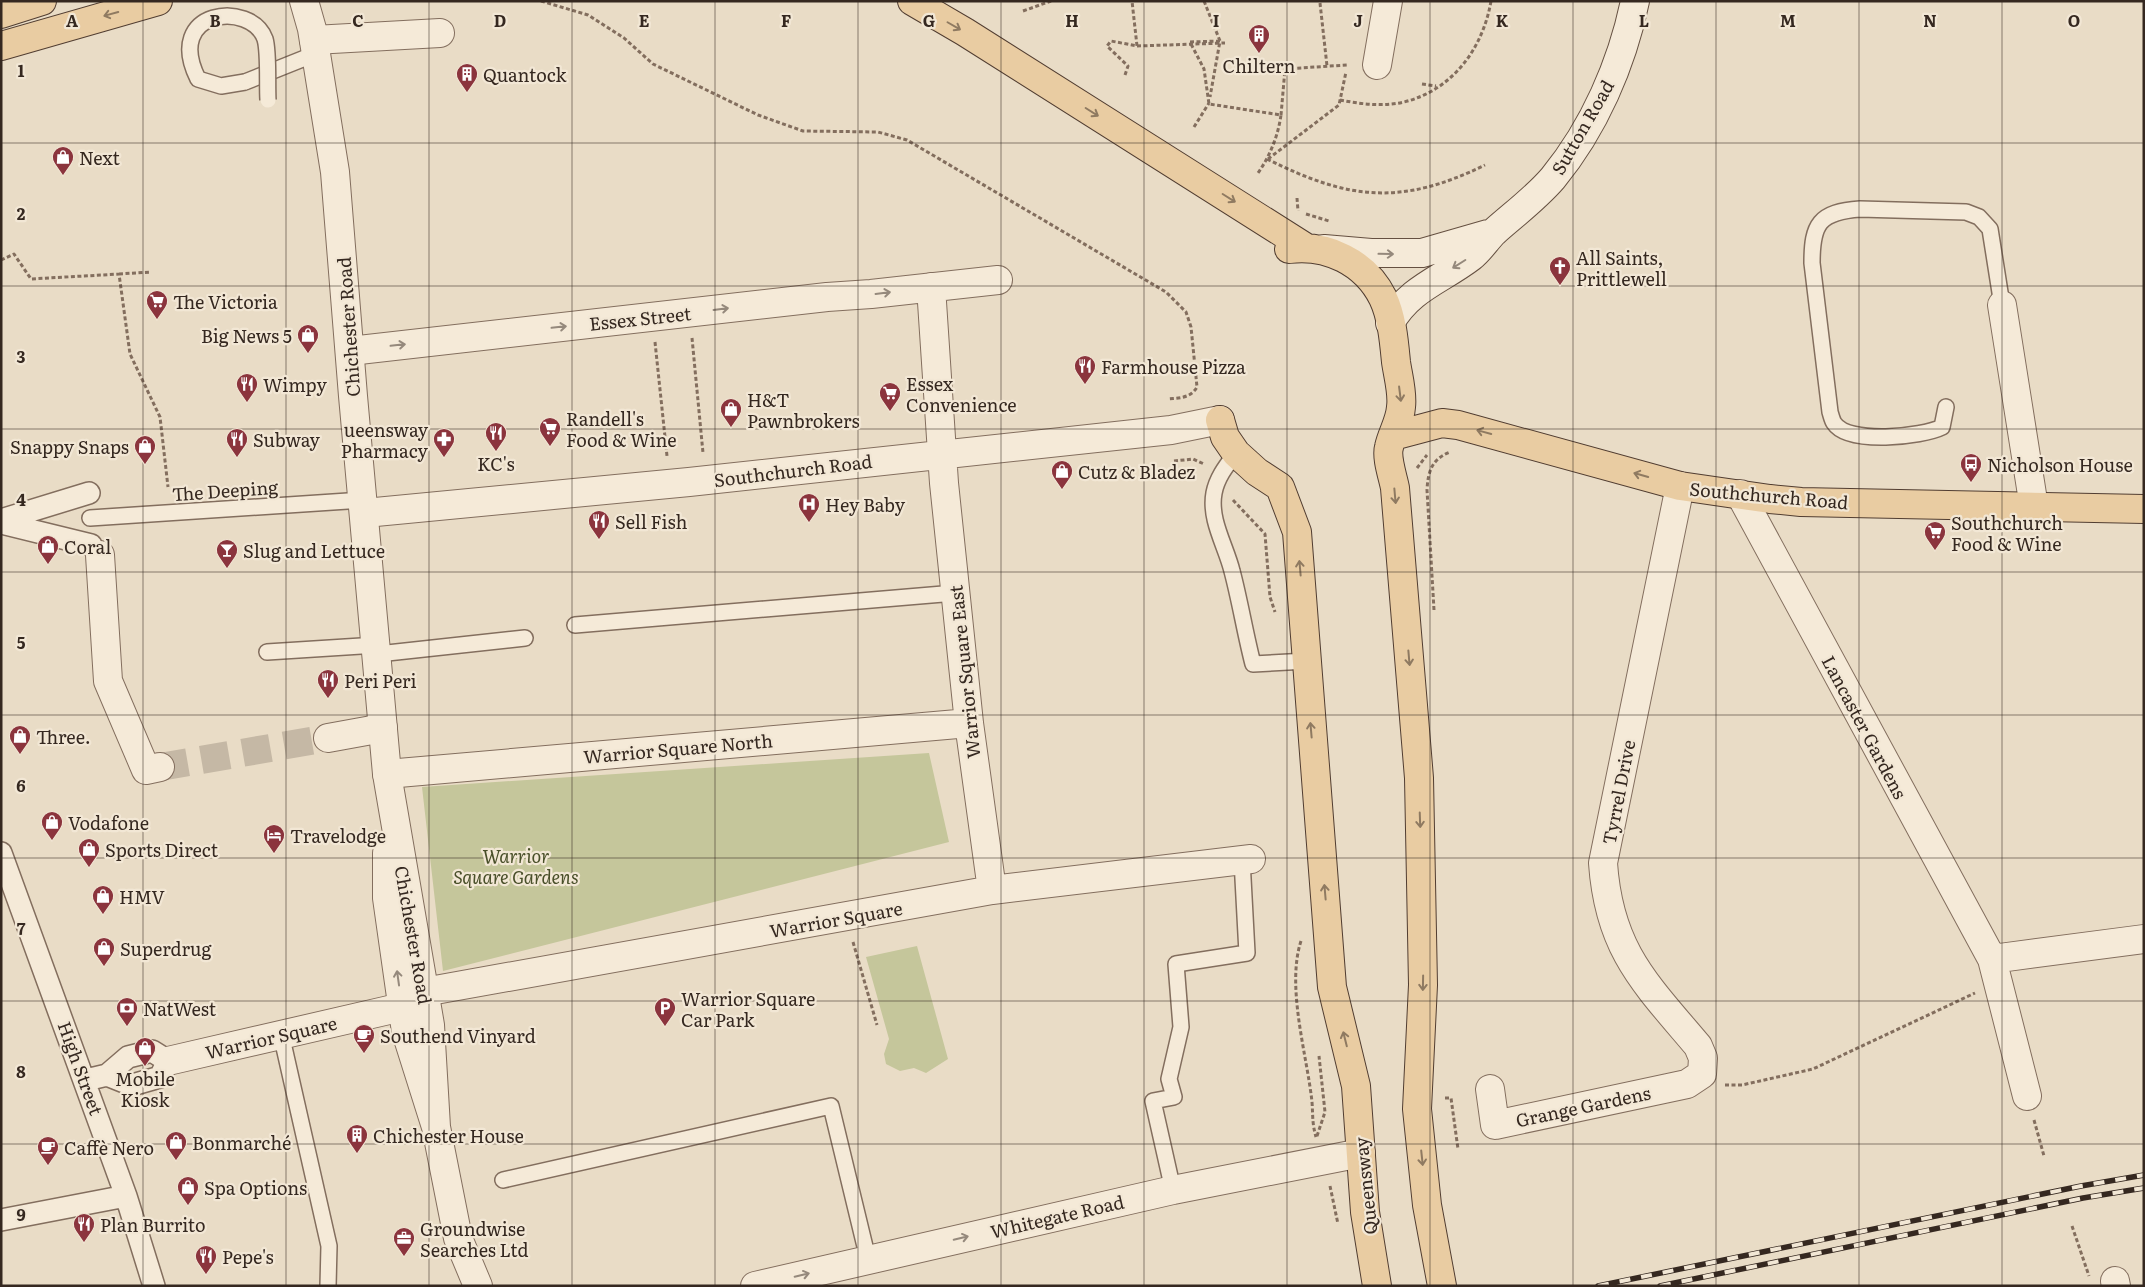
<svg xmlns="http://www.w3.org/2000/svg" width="2145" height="1287" viewBox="0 0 2145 1287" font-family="Literata,serif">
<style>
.green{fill:#c5c69b}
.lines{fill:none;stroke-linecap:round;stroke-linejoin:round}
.minor-tunnel{stroke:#c5b8a5;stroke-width:28;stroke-dasharray:28 14;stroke-linecap:butt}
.service-casing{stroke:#836e5e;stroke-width:18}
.pedestrian-casing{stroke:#836e5e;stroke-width:24}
.minor-casing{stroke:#836e5e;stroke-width:30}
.tertiary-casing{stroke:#836e5e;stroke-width:30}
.secondary-casing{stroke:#655041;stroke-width:30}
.primary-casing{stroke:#513d31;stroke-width:30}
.path{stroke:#836e5e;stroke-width:3;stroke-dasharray:4 2.5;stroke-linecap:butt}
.service{stroke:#f5ead8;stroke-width:15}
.pedestrian{stroke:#f5ead8;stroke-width:21}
.minor{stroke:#f5ead8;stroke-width:28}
.tertiary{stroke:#f5ead8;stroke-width:28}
.secondary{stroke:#f5ead8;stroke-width:28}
.primary{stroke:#e9cca2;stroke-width:28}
.rail-casing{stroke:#352820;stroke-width:5.5}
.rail{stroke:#f2e7d5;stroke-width:4;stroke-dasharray:11;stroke-linecap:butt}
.service-bridge-casing{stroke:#836e5e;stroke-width:18;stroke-linecap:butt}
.path-bridge{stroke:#836e5e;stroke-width:3;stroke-dasharray:4 2.5;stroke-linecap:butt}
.service-bridge{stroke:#f5ead8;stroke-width:15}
.oneway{stroke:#8f7a61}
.oneway2{stroke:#95897c}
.grid{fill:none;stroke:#352820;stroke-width:1;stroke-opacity:0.55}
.labels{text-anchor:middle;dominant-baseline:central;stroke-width:4.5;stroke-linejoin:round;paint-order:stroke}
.poi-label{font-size:18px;fill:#352820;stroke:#f2e7d5;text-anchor:start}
.street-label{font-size:18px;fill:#352820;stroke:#f2e7d5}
.park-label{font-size:18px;font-style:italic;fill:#494f29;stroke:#f2e7d5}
.grid-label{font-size:16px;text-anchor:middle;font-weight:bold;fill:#352820;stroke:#f2e7d5;stroke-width:4.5;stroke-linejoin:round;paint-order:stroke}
</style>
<rect width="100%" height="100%" fill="#e9dcc6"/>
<path class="green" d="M929 753 949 842 443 971 422 787Z
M917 946 948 1059 926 1073 914 1068 900 1071 886 1064 884 1054 889 1039 866 957Z"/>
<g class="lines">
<path class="minor-tunnel" d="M160 767 328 738"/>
<g class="service-casing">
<path id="service" d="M245 82 315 54
M1946 407 1942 427C1922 437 1848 445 1834 423 1832 420 1831 415 1830 412L1812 263C1812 224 1819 212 1860 209L1966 212 1979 217 1990 229 2002 305
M1236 453C1227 465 1217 477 1214 493 1209 520 1226 546 1232 571 1240 601 1245 633 1253 664L1307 661
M90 518 363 500
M575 625 955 593
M267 652 377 645
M378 654 525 638
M281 1034 329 1246 328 1286
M503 1180 831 1106 868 1259
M1173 1190 1153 1101 1174 1097 1169 1079 1181 1027 1176 964 1247 953 1242 860"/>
</g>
<g class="pedestrian-casing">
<path id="pedestrian" d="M1 520 89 493
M1 523 91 545
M1 853 126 1196 154 1286
M86 1080 107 1075 132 1085 160 1077 168 1061 152 1051 128 1057 107 1075
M1 1220 126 1196"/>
</g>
<g class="minor-casing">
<path id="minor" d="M314 40 440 33
M1377 65 1388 1
M931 287 944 483 969 723 992 890
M2002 305 2034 507
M350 351 827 297 871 294 998 280
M1740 494 1992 959 2144 939
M365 513 689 482 1171 430 1220 420
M100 555 108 681 146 770 160 767
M328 738 383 728
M387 774 969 723
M1992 959 2027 1096
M424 992 992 890 1251 859
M168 1061 402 1007
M1490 1089 1495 1125 1687 1084 1702 1074 1703 1058 1698 1046C1645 983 1609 950 1603 863L1680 486
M2115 1281 2116 1286
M755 1286 1173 1190 1361 1153"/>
</g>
<g class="tertiary-casing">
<path id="tertiary" d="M304 1 312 29 335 172 353 396 387 774 430 1025 436 1127
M387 853V898L406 1032 436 1127 458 1238 478 1286"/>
</g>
<g class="secondary-casing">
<path id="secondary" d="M1324 249 1371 253H1422L1488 234
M1390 323C1410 288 1441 280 1471 257 1480 250 1486 240 1494 232 1514 214 1535 199 1553 178 1594 128 1622 64 1635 1"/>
</g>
<g class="primary-casing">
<path id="primary" d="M912 1 965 32 1305 247
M1 14 42 1
M1 46 158 1
M1289 249C1327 244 1365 262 1383 298 1392 317 1394 341 1396 362 1398 376 1403 393 1401 407 1400 422 1392 433 1389 447 1386 458 1393 477 1395 488L1419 778 1423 985 1417 1109 1427 1205 1442 1286
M1220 420 1225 437 1236 453 1257 472 1280 487 1297 532 1332 987 1356 1086 1365 1212 1377 1286
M1393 436 1442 423 1458 425 1680 486 1770 499 1801 502 2144 509"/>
</g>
<path class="path" d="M541 1 588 15 624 38 653 64 758 115 803 131 878 132 907 140 1166 292 1186 312 1191 327 1197 387C1191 398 1179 398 1168 399
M1204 1 1220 41 1210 97
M1320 3 1327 66
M1023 11 1051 1
M1220 41 1190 42 1204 69 1209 104 1281 115C1278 136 1270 156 1258 173
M1125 75 1128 66 1107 46 1111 41 1137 46 1132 1
M1422 84 1436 86
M1340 100C1361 104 1383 107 1404 102 1453 90 1483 48 1491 1
M1281 115 1285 69 1347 65
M1194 127 1209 103
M1267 159C1349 200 1401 206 1485 165
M1268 159 1339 105 1346 72
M1297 198 1298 211
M1306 214 1329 221
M1 260 14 254 31 279 119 274 130 354 160 417 168 487
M119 274 151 272
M692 338 703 453
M655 342 667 456
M1174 461 1193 459 1204 464
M1417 468 1427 455
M1233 500 1265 534 1270 597 1275 612
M1434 610 1427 490C1428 471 1432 459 1450 452
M1301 941C1286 987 1307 1055 1312 1102 1313 1116 1312 1123 1316 1137
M853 942 877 1025
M1725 1085H1742L1813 1069 1975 993
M1445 1098H1451L1458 1149
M2034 1120 2044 1156
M1317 1136 1325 1112 1319 1056
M1330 1186 1338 1224
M2072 1226 2089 1276"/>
<use href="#service" class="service"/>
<use href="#pedestrian" class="pedestrian"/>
<use href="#minor" class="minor"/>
<use href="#tertiary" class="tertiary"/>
<use href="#secondary" class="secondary"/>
<use href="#primary" class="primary"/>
<g class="rail-casing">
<path id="rail" d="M1598 1286 2081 1186 2144 1175
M1660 1286 2083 1198 2144 1188"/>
</g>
<use href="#rail" class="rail"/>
<g class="service-bridge-casing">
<path id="service-bridge" d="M245 82 221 86 198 79C163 9 251 0 265 39 269 52 267 85 268 100"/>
</g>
<path class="path-bridge" d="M1137 46 1225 43"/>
<use href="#service-bridge" class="service-bridge"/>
</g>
<defs><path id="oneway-shaft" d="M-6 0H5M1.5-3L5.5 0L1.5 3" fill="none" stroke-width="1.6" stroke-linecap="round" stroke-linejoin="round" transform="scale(1.25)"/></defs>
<g class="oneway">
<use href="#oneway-shaft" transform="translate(111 14) rotate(165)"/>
<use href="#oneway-shaft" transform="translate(954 26) rotate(30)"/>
<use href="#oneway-shaft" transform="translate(1092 112) rotate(32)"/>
<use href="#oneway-shaft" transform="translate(1229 198) rotate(32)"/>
<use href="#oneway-shaft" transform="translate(1400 394) rotate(83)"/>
<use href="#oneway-shaft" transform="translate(1484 432) rotate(-165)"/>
<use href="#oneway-shaft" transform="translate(1641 475) rotate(-164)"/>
<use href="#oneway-shaft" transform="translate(1395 496) rotate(85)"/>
<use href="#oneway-shaft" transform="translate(1300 568) rotate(-95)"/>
<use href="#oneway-shaft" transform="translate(1409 658) rotate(85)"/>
<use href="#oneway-shaft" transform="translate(1311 730) rotate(-95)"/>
<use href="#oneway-shaft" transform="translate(1420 820) rotate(88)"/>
<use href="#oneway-shaft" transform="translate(1325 892) rotate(-95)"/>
<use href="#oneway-shaft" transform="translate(1423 983) rotate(91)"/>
<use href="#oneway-shaft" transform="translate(1345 1039) rotate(-104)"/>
<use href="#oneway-shaft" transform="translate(1422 1158) rotate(84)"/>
</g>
<g class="oneway2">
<use href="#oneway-shaft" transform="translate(1386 254) rotate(1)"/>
<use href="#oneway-shaft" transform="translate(1459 264) rotate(148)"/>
<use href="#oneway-shaft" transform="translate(883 293) rotate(-7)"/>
<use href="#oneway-shaft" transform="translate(721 309) rotate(-7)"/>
<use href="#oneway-shaft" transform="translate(559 327) rotate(-6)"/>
<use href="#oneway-shaft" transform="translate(398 345) rotate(-6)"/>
<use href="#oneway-shaft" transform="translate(398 978) rotate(-98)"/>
<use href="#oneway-shaft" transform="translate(961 1238) rotate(-13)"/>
<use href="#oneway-shaft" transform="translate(802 1275) rotate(-13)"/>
</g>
<path class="grid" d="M143 1V1286M286 1V1286M429 1V1286M572 1V1286M715 1V1286M858 1V1286M1001 1V1286M1144 1V1286M1287 1V1286M1430 1V1286M1573 1V1286M1716 1V1286M1859 1V1286M2002 1V1286M1 143H2144M1 286H2144M1 429H2144M1 572H2144M1 715H2144M1 858H2144M1 1001H2144M1 1144H2144"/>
<defs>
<g id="building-pin" transform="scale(1.125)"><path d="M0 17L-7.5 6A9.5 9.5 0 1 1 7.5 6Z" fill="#8b343d" stroke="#f2e7d5"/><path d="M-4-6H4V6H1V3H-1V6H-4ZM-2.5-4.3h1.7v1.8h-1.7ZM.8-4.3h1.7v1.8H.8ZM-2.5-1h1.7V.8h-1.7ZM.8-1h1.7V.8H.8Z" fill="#fff"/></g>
<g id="shop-pin" transform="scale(1.125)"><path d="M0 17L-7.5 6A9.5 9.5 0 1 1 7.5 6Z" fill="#8b343d" stroke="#f2e7d5"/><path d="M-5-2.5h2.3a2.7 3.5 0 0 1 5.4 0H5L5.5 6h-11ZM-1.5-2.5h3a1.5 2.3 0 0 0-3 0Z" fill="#fff"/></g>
<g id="church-pin" transform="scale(1.125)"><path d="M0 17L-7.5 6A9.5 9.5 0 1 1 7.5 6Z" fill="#8b343d" stroke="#f2e7d5"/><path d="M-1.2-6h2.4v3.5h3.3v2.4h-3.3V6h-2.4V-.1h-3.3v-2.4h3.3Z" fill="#fff"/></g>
<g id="supermarket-pin" transform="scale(1.125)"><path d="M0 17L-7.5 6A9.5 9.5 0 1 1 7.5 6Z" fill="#8b343d" stroke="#f2e7d5"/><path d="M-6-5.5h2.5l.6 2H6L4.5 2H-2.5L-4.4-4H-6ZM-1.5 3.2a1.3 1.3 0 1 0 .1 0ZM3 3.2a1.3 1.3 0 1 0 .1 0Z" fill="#fff"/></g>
<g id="restaurant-pin" transform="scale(1.125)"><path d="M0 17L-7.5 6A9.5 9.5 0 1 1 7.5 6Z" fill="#8b343d" stroke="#f2e7d5"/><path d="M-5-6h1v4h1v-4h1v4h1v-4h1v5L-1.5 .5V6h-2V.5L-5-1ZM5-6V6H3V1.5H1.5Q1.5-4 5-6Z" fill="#fff"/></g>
<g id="pharmacy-pin" transform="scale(1.125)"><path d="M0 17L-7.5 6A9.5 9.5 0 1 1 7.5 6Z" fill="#8b343d" stroke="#f2e7d5"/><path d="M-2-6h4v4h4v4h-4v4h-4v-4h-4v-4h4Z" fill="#fff"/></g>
<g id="bus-pin" transform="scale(1.125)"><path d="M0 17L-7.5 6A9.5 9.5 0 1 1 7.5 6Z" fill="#8b343d" stroke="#f2e7d5"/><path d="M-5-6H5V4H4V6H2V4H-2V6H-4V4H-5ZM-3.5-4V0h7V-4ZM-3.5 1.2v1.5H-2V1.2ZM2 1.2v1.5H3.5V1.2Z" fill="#fff"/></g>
<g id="hospital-pin" transform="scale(1.125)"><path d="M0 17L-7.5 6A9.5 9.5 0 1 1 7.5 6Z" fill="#8b343d" stroke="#f2e7d5"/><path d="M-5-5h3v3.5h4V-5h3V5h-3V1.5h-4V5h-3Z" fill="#fff"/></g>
<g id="bar-pin" transform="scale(1.125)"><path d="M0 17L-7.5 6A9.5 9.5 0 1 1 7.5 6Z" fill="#8b343d" stroke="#f2e7d5"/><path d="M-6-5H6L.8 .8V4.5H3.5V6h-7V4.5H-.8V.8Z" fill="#fff"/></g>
<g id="hotel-pin" transform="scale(1.125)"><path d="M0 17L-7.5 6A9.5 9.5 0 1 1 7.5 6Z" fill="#8b343d" stroke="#f2e7d5"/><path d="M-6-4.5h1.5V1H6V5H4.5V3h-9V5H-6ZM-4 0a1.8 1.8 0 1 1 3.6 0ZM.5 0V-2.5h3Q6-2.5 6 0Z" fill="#fff"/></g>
<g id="bank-pin" transform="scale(1.125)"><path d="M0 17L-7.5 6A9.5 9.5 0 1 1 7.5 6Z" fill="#8b343d" stroke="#f2e7d5"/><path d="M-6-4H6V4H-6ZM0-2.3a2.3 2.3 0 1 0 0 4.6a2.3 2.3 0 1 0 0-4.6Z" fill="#fff"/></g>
<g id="parking-pin" transform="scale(1.125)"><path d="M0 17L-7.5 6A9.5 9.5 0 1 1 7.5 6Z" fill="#8b343d" stroke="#f2e7d5"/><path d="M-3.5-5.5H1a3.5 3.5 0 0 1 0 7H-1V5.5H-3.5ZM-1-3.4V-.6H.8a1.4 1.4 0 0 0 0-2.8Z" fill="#fff"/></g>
<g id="cafe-pin" transform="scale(1.125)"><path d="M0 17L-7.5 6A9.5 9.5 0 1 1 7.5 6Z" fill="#8b343d" stroke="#f2e7d5"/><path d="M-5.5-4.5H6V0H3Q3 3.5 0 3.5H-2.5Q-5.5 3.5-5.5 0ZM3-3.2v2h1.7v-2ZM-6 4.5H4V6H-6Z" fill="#fff"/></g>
<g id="office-pin" transform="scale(1.125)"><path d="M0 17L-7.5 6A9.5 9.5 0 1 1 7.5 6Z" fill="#8b343d" stroke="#f2e7d5"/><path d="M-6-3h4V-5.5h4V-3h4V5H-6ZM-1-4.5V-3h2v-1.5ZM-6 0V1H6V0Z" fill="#fff"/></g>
</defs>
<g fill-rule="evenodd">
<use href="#building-pin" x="1259" y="35"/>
<use href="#building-pin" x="467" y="74"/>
<use href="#shop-pin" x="63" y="157"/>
<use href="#church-pin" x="1560" y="267"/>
<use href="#supermarket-pin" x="157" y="301"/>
<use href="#shop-pin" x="308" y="335"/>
<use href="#restaurant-pin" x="1085" y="366"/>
<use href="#restaurant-pin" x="247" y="384"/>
<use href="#supermarket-pin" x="890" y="393"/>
<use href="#shop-pin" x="731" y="409"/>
<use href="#supermarket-pin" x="550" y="428"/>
<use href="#restaurant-pin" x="496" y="433"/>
<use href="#restaurant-pin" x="237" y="439"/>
<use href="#pharmacy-pin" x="444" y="439"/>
<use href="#shop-pin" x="145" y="446"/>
<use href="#bus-pin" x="1971" y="464"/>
<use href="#shop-pin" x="1062" y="471"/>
<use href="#hospital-pin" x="809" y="504"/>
<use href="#restaurant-pin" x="599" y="521"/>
<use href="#supermarket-pin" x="1935" y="532"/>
<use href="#shop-pin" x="48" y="546"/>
<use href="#bar-pin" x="227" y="550"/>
<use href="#restaurant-pin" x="328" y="680"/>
<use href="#shop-pin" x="20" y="736"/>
<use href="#shop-pin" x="52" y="822"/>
<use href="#hotel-pin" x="274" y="835"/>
<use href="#shop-pin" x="89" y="849"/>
<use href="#shop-pin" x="103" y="896"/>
<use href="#shop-pin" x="104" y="948"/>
<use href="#bank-pin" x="127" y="1008"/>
<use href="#parking-pin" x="665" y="1008"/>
<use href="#cafe-pin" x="364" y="1035"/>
<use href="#shop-pin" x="145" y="1048"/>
<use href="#building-pin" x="357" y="1135"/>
<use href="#shop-pin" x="176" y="1142"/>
<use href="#cafe-pin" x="48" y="1147"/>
<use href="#shop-pin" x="188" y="1187"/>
<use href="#restaurant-pin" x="84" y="1224"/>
<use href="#office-pin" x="404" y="1238"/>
<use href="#restaurant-pin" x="206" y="1256"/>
</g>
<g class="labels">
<g class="poi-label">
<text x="1259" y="65" text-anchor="middle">Chiltern</text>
<text x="483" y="74">Quantock</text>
<text x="79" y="157">Next</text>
<text x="1576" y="257">All Saints,<tspan x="1576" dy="21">Prittlewell</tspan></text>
<text x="173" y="301">The Victoria</text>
<text x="292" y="335" text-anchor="end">Big News 5</text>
<text x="1101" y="366">Farmhouse Pizza</text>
<text x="906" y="383">Essex<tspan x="906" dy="21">Convenience</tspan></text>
<text x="263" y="384">Wimpy</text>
<text x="747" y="399">H&amp;T<tspan x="747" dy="21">Pawnbrokers</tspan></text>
<text x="566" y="418">Randell's<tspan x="566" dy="21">Food &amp; Wine</tspan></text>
<text x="428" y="429" text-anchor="end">ueensway<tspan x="428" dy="21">Pharmacy</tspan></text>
<text x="253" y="439">Subway</text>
<text x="129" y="446" text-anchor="end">Snappy Snaps</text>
<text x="496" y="463" text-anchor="middle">KC's</text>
<text x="1987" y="464">Nicholson House</text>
<text x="1078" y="471">Cutz &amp; Bladez</text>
<text x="825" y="504">Hey Baby</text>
<text x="615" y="521">Sell Fish</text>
<text x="1951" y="522">Southchurch<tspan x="1951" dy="21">Food &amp; Wine</tspan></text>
<text x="64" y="546">Coral</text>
<text x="243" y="550">Slug and Lettuce</text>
<text x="344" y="680">Peri Peri</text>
<text x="36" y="736">Three.</text>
<text x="68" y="822">Vodafone</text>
<text x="290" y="835">Travelodge</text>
<text x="105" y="849">Sports Direct</text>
<text x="119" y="896">HMV</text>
<text x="120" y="948">Superdrug</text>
<text x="681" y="998">Warrior Square<tspan x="681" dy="21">Car Park</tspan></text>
<text x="143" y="1008">NatWest</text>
<text x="380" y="1035">Southend Vinyard</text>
<text x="145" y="1078" text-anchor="middle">Mobile<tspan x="145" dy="21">Kiosk</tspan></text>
<text x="373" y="1135">Chichester House</text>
<text x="192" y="1142">Bonmarché</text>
<text x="64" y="1147">Caffè Nero</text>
<text x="204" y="1187">Spa Options</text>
<text x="100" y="1224">Plan Burrito</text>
<text x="420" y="1228">Groundwise<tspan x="420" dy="21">Searches Ltd</tspan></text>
<text x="222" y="1256">Pepe's</text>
</g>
<g class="street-label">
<text transform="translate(1582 127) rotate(-60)">Sutton Road</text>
<text transform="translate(640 318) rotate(-6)">Essex Street</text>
<text transform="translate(348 327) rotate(-94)">Chichester Road</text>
<text transform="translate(793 470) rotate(-7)">Southchurch Road</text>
<text transform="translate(225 490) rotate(-4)">The Deeping</text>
<text transform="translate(1769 495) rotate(5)">Southchurch Road</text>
<text transform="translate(964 672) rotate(-96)">Warrior Square East</text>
<text transform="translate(1865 727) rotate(62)">Lancaster Gardens</text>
<text transform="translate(678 748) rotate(-5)">Warrior Square North</text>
<text transform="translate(1618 792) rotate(-79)">Tyrrel Drive</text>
<text transform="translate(836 919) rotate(-10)">Warrior Square</text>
<text transform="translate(414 935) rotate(80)">Chichester Road</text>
<text transform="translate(271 1037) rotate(-13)">Warrior Square</text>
<text transform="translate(81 1068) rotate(70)">High Street</text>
<text transform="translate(1583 1106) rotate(-12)">Grange Gardens</text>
<text transform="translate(1365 1186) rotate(-96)">Queensway</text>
<text transform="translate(1057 1216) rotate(-13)">Whitegate Road</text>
</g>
<g class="park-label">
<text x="516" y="855">Warrior<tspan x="516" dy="21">Square Gardens</tspan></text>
</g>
</g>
<g class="grid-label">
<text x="72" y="27">A</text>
<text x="215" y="27">B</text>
<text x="358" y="27">C</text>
<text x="500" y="27">D</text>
<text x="644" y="27">E</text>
<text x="786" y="27">F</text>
<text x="929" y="27">G</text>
<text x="1072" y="27">H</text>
<text x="1216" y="27">I</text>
<text x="1358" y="27">J</text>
<text x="1502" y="27">K</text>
<text x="1644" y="27">L</text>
<text x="1788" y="27">M</text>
<text x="1930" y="27">N</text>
<text x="2074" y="27">O</text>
<text x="21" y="77">1</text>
<text x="21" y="220">2</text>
<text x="21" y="363">3</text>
<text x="21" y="506">4</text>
<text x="21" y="649">5</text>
<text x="21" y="792">6</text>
<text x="21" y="935">7</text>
<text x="21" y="1078">8</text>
<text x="21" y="1221">9</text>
</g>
<rect width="2145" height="1287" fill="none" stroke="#352820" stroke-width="5"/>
</svg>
